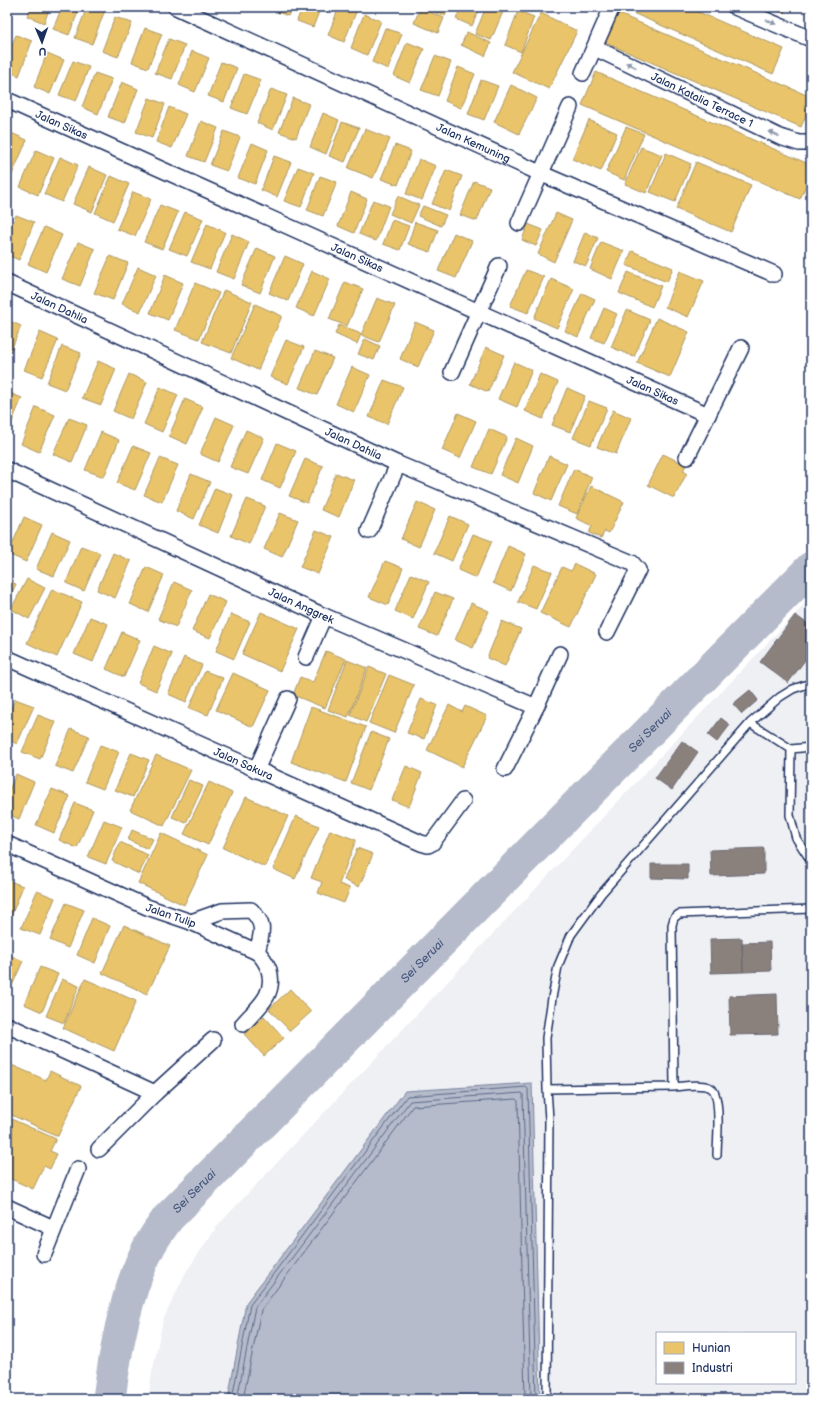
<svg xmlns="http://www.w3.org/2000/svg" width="818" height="1406" viewBox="0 0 818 1406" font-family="'Balsamiq Sans',sans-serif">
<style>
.built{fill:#eff0f4;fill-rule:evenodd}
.water{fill:#b5bbca;stroke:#77839f}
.homes{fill:#e9c46a;stroke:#ab9766}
.industry{fill:#8a817c;stroke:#696873}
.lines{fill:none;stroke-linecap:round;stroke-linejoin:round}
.shore{stroke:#596789;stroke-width:1}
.river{stroke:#b5bbca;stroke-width:33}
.service-casing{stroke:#1b2f5e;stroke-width:10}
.minor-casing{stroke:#1b2f5e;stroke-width:18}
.service{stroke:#fff;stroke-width:7}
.minor{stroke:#fff;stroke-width:15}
.oneway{fill:#8d97ae}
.labels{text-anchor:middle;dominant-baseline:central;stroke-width:4;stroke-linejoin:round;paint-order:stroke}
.street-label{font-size:11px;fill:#1b2f5e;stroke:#fff}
.water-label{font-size:12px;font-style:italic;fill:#49597e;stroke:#fff}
</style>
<rect width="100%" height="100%" fill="#fff"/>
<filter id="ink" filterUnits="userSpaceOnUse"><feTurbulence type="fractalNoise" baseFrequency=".025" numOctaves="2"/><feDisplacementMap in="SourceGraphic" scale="8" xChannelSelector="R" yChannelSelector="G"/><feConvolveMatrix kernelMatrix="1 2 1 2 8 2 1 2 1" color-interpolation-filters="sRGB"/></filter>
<g filter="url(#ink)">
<path class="built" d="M811 597V1399H148L152 1373 163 1320 186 1272 218 1225ZM657 1333H795V1383H657Z"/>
<path class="water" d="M532 1083 540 1399H228L246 1303 405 1091Z"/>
<path class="homes" d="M31 7H50L44 23 27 16Z
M62 7H80L69 35 53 29Z
M87 7H97L105 10 92 44 75 38Z
M273 7H292L288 16 272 10Z
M302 7H321L313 27 297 21Z
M339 7H358L344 42 328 35Z
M430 7H449L445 16 429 10Z
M461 7H480L472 26 456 19Z
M486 7H505L491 40 475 34Z
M619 7H687L784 49 773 74Z
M769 7H786L784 13Z
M420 8 444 18 438 33 414 23Z
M518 11 534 17 521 52 505 45Z
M541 13 577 31 549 89 512 72Z
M617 13 811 97V103L801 127 604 42Z
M364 14 381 21 367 55 351 48Z
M115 17 132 23 118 57 102 51Z
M145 28 162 34 148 68 132 62Z
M385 28 402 34 388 69 372 62Z
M467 32 491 43 485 56 461 45Z
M16 35 32 41 19 76 7 71V57Z
M169 39 185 45 172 79 155 73Z
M407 42 424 49 410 83 394 76Z
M192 51 209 58 195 92 179 85Z
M47 53 64 60 50 94 34 87Z
M435 56 451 62 438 96 421 90Z
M73 61 89 67 76 101 59 95Z
M221 62 237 68 224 102 208 96Z
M458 67 475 74 461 108 445 101Z
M596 72 811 165V174L800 199 582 105Z
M95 73 112 79 98 114 82 107Z
M244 74 261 80 247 114 231 108Z
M481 80 498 86 484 120 468 114Z
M122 82 138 89 125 123 108 117Z
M511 85 537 98 519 134 494 122Z
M271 89 287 95 273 130 257 123Z
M149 98 165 104 152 138 136 132Z
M293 98 309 104 296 138 279 132Z
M169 107 186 114 172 148 156 142Z
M323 113 339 120 326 154 310 147Z
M589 120 617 133 601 171 572 159Z
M201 121 218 128 204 162 188 156Z
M342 122 359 128 345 162 329 156Z
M626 127 644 134 624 180 606 172Z
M365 129 390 139 373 178 348 168Z
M224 131 240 137 227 171 210 165Z
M9 132 27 140 11 177 7 175V136Z
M252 143 268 150 255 184 238 178Z
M395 145 411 151 398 185 381 179Z
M641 147 662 155 646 193 625 184Z
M36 150 54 158 38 195 20 187Z
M666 153 691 164 675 202 650 192Z
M274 156 291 162 277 197 261 190Z
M60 157 78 165 62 202 44 194Z
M419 159 436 166 422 200 406 194Z
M696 162 751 185 731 232 676 209Z
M89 167 107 175 92 212 73 204Z
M298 167 314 173 301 207 284 201Z
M446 170 462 176 449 211 432 204Z
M111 176 129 184 113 221 95 213Z
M320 176 337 182 323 216 307 210Z
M474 181 490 187 477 221 460 215Z
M133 192 151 199 135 236 117 229Z
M351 192 367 199 354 233 338 226Z
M398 196 419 205 411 223 390 214Z
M373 200 389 206 376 241 359 234Z
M160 205 178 212 162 249 144 242Z
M423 206 446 215 441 226 418 216Z
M185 212 203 219 187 256 169 249Z
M556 213 572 220 554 262 538 254Z
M16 215 34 222 19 260 7 255V236Z
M392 220 409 226 400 250 383 244Z
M415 222 438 230 430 252 408 244Z
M207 224 225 232 210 269 191 262Z
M528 224 543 230 536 246 522 240Z
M44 227 62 235 46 272 28 264Z
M585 232 598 238 586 266 573 261Z
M454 233 472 241 456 278 438 271Z
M232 234 249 242 234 279 216 272Z
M78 242 95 249 80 286 62 279Z
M601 242 624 251 612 279 590 269Z
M257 248 275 256 260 293 241 285Z
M632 251 673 268 667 282 626 265Z
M110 256 128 263 113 300 94 293Z
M285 256 303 264 288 301 269 293Z
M138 267 156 275 140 312 122 304Z
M526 270 544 277 528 313 510 306Z
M312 271 330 279 314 316 296 308Z
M680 271 704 281 688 317 665 307Z
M628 272 661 286 652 307 619 293Z
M165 275 183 283 168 320 150 313Z
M551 279 574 289 557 328 534 318Z
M345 282 363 289 347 326 329 319Z
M195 283 219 293 199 339 175 330Z
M224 290 252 302 231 353 202 342Z
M582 293 595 299 578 337 565 331Z
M377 298 395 305 379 342 361 335Z
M255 304 282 316 258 370 231 358Z
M604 308 617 314 604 343 591 338Z
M627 310 650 320 634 357 611 347Z
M657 318 689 332 670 377 637 363Z
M7 320 21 326 7 360Z
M415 322 434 330 418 367 400 359Z
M339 325 361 334 357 344 335 334Z
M40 332 58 340 42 377 24 370Z
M365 339 380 346 374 360 358 354Z
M286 340 304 347 288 384 270 377Z
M62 346 81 353 65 390 47 383Z
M486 347 504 355 488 392 470 384Z
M315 351 333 358 317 395 299 388Z
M98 361 116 369 101 405 82 398Z
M514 362 532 370 517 407 498 399Z
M352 367 370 375 354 412 336 404Z
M129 374 147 382 131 419 113 411Z
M540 374 558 382 543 419 525 411Z
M384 380 403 387 387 424 369 417Z
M160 387 178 395 162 432 144 424Z
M567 388 585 396 570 432 552 425Z
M7 392 22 398 7 433Z
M185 399 203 407 187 444 169 436Z
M589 401 607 408 591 445 573 438Z
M36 407 55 415 39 452 21 444Z
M613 410 631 418 616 454 597 447Z
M458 413 476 421 460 458 442 450Z
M216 417 234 425 218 462 200 454Z
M69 418 87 425 72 462 53 454Z
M489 429 507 437 491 474 473 467Z
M246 430 264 438 248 474 230 467Z
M101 432 119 440 104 477 85 470Z
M516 438 533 446 518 483 500 475Z
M277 443 296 451 280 488 262 480Z
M133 446 151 453 135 490 117 483Z
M663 454 686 465 683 471 687 473 674 498 648 485Z
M549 456 567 464 551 501 534 493Z
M160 458 178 465 162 502 144 495Z
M305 459 323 466 307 503 289 496Z
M574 469 592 477 577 514 558 506Z
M336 473 354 480 339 517 321 510Z
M191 474 210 482 194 519 176 511Z
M591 486 624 502 609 533 605 531 601 538 589 533 592 526 576 518Z
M215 488 233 495 218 533 199 525Z
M247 499 265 506 249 544 231 536Z
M417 502 435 510 419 547 401 539Z
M7 508 12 510 7 521Z
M280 513 298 520 282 557 264 549Z
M450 516 468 524 452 561 434 553Z
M24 517 42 525 26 562 8 554Z
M316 530 334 537 318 574 300 567Z
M52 532 70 540 54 576 36 569Z
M473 534 492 541 476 578 458 570Z
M81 546 100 553 84 591 66 583Z
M508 546 526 554 511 591 493 583Z
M113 553 131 561 115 598 97 590Z
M385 561 403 568 388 605 369 597Z
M575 564 596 574 571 627 540 613 562 567 571 571Z
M534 565 552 572 536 609 518 602Z
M146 567 164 575 148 612 130 604Z
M411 574 429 582 413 619 395 611Z
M27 579 45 588 29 619 11 609Z
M7 580 16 584 7 604Z
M174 582 192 590 176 627 158 619Z
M52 589 82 602 57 657 27 643Z
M435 592 453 599 437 636 419 629Z
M208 594 226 602 210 638 192 631Z
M471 603 489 611 473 648 455 640Z
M261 612 299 629 280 671 242 654Z
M231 614 250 622 234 659 216 651Z
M90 617 108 624 93 662 74 654Z
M502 621 521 629 505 666 487 658Z
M122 632 140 640 124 677 106 669Z
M154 646 172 654 156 691 138 683Z
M326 651 346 659 325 708 293 695 300 677 313 682Z
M184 657 202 665 186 702 168 694Z
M347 660 367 668 348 717 328 710Z
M369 667 386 674 366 722 350 715Z
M205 671 223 678 208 715 189 708Z
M233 673 270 690 253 727 216 710Z
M389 675 414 685 394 733 369 723Z
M15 699 34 706 17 744 7 739V718Z
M421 699 437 705 424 739 407 733Z
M449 705 462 712 465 706 487 716 462 767 427 750Z
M311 707 366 727 346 782 291 762Z
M38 715 56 722 40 759 22 752Z
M71 729 89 736 73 773 55 766Z
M371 732 389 739 369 790 351 783Z
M100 745 119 752 103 789 85 782Z
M131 753 149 760 133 797 115 790Z
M156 755 191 770 164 826 130 810Z
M406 766 422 773 409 807 392 800Z
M16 774 34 782 19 819 7 814V795Z
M189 780 203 786 186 823 172 817Z
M209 782 232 793 208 845 184 834Z
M52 789 70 796 54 833 36 825Z
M246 797 288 816 265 867 223 848Z
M75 803 93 810 77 848 59 840Z
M296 816 319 826 295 879 273 869Z
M104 820 122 827 106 864 88 857Z
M132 830 153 839 148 849 128 840Z
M330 830 356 840 339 884 350 888 344 903 318 893 322 882 311 878Z
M161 833 208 855 184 905 138 883Z
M120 842 148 855 139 874 112 861Z
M357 848 373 854 359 887 344 880Z
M7 880 23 886 8 924 7 923Z
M37 891 55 898 40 935 21 928Z
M66 903 84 910 68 948 50 940Z
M92 918 110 926 95 963 77 955Z
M124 925 170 946 147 994 102 973Z
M7 954 23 961 7 997Z
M40 967 58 974 42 1012 24 1004Z
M62 979 79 986 64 1023 46 1016Z
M85 979 136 1001 114 1051 63 1028Z
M290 989 311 1012 290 1031 269 1009Z
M264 1016 284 1038 264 1056 244 1034Z
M7 1063 46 1080 50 1071 81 1086 58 1136 7 1113Z
M7 1117 56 1139 50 1151 57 1154 50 1169 44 1166 33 1189 11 1179 9 1184 7 1183Z"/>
<path class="industry" d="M795 615 811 626V652L788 683 760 662Z
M750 690 758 700 742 714 733 704Z
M721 718 730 725 717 742 708 735Z
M682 741 698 752 672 790 655 778Z
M808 748H811V827H809Z
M764 848V874L711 876 710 850Z
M651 864H688V879L651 878Z
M742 938 743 972 711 973 710 939Z
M770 942 771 971 743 972 742 943Z
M777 994 778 1034 730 1035 729 996Z"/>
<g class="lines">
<path class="shore" d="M232 1399 250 1305 407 1096 526 1087 528 1089 536 1399
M237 1399 255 1307 410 1101 522 1093 523 1094 531 1399
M243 1399 261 1310 413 1106 516 1099 518 1101 525 1399"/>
<path class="river" id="s1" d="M109 1399C115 1352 126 1291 148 1249 153 1238 161 1228 168 1218L811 568"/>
<g class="service-casing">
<path id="service" d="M750 723 791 749 790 815 796 838 811 861
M791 749 811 747
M674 1087C684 1086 702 1083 711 1088 722 1095 717 1142 717 1155
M547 1089 546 1038 552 998 558 966 571 935 601 894 750 723 780 697 793 689 811 683
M547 1399 549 1119 547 1089 674 1087 672 925 674 918 679 914 811 909"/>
</g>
<g class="minor-casing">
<g id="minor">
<path id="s2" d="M176 7 542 174 774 274"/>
<path d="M735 7 811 39"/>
<path id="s3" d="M595 48 780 137 799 143H811"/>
<path d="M583 73 612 7"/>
<path id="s4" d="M7 100 708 415"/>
<path d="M519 223 570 107"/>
<path id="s5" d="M7 283 398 464 632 563 638 570 607 632"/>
<path d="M452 372 499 266"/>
<path d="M687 457 741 348"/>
<path id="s6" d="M7 470 324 616 536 707 505 769"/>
<path d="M369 531 398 464"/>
<path d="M306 657 324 616"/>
<path id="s7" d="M7 658 421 843 428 845 432 843 463 801"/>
<path d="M536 707 560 654"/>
<path d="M256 770 288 699"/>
<path id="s8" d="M7 844 147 907 191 922 257 952C263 957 266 962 269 970 276 995 258 1007 243 1024"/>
<path d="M191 922 222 911 251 910C266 925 262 932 257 952"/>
<path d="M7 1025 155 1093"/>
<path d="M99 1149 155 1093 213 1040"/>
<path d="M7 1207 53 1228"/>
<path d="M44 1254 78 1169"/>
</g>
</g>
<use href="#service" class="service"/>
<use href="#minor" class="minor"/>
</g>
<defs><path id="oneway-solid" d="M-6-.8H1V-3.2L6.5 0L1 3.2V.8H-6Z"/></defs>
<g class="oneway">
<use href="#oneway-solid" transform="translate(771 22) rotate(23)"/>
<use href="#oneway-solid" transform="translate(631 65) rotate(-154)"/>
<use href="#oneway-solid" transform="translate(774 134) rotate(-154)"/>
</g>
</g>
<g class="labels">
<g class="street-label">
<text stroke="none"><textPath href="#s3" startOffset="119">Jalan Katalia Terrace 1</textPath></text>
<text stroke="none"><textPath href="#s4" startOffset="60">Jalan Sikas</textPath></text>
<text stroke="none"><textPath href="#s2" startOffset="327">Jalan Kemuning</textPath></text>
<text stroke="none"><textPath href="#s4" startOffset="384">Jalan Sikas</textPath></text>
<text stroke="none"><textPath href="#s5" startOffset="58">Jalan Dahlia</textPath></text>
<text stroke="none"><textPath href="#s4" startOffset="708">Jalan Sikas</textPath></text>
<text stroke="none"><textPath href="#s5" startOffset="382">Jalan Dahlia</textPath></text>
<text stroke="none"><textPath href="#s6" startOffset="324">Jalan Anggrek</textPath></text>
<text stroke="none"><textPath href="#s7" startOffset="259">Jalan Sakura</textPath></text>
<text stroke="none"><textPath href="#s8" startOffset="179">Jalan Tulip</textPath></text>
</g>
<g class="water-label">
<text stroke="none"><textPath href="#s1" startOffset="878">Sei Seruai</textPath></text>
<text stroke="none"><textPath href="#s1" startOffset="554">Sei Seruai</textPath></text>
<text stroke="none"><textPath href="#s1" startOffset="230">Sei Seruai</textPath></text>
</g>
</g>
<rect width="818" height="1406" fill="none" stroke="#fff" stroke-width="24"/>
<rect x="12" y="12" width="794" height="1382" fill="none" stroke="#1b2f5e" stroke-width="1.5" filter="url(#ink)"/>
<rect x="656" y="1332" width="140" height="52" fill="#ffffff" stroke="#a4acbf"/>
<rect x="664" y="1342" width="20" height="12" fill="#e9c46a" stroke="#a4acbf"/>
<text x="692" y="1352" font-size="12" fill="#1b2f5e">Hunian</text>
<rect x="664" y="1362" width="20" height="12" fill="#8a817c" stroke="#a4acbf"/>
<text x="692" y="1372" font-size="12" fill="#1b2f5e">Industri</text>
<g transform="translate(42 42) rotate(178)" stroke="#ffffff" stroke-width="3" paint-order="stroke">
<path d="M0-3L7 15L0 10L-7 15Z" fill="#1b2f5e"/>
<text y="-6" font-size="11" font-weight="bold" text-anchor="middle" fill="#1b2f5e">U</text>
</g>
</svg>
